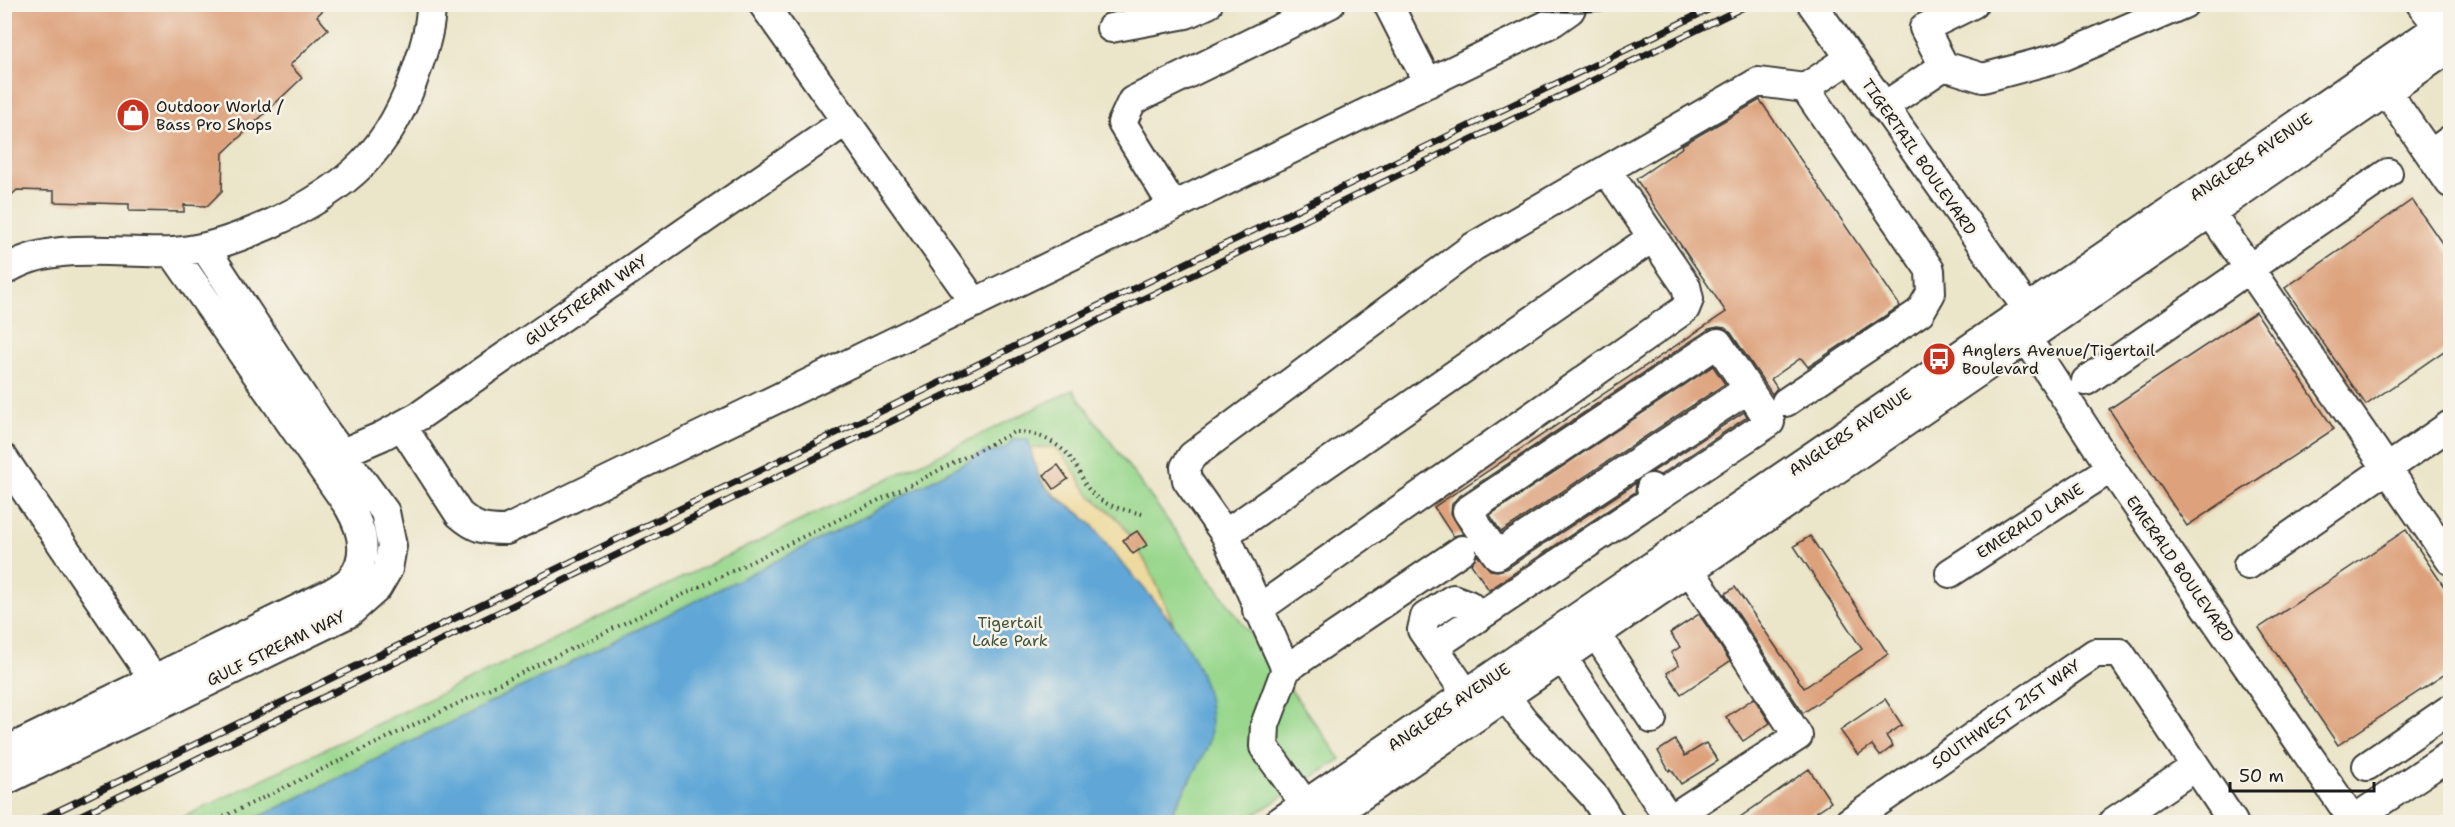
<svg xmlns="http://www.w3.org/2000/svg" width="2455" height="827" viewBox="0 0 2455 827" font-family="'Shantell Sans',sans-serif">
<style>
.green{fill:#98d78c;stroke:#5a7a54;stroke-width:1.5}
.sand{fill:#eeda9e;stroke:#857b5d;stroke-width:1.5}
.water{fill:#61a7d7;stroke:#3e627a;stroke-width:1.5}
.building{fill:#dda17c}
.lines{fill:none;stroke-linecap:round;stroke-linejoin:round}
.minor-casing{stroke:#3b3a36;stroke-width:32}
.path{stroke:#3b3a36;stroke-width:4;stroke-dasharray:1.5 4.5;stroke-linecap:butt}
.minor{stroke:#fff;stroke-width:28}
.rail-casing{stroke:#1c1c1c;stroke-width:7}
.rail{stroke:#f7f3e8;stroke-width:4.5;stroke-dasharray:14;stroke-linecap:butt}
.labels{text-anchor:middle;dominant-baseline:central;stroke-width:5;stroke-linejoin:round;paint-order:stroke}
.poi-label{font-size:16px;fill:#1c1c1c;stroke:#f7f3e8;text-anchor:start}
.street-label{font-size:16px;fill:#1c1c1c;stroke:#f7f3e8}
.park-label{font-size:16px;fill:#41543e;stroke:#f7f3e8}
</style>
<rect width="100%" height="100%" fill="#f7f3e8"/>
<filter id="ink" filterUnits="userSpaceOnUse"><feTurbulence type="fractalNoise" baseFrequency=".0167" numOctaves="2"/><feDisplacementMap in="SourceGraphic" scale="12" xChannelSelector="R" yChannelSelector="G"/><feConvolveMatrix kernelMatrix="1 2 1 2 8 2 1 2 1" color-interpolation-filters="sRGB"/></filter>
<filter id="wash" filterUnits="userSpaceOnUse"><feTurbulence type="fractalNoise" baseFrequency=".008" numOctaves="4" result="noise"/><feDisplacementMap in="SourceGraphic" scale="24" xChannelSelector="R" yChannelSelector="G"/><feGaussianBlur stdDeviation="1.35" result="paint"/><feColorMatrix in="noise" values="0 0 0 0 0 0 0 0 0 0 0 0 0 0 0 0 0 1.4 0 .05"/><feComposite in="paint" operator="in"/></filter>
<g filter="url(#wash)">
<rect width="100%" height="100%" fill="#ebe5c9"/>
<path class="green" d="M1073 390 1341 759 1243 822H173Z"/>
<path class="sand" d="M1054 447C1071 460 1075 476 1087 491 1096 503 1110 509 1121 523 1144 554 1160 589 1174 625 1154 600 1132 576 1111 550 1103 541 1097 529 1088 521 1056 490 1041 498 1030 448Z"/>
<path class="water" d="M1012 439H1028C1033 458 1036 480 1051 493 1063 504 1080 511 1091 524 1099 533 1105 543 1113 553 1157 604 1219 664 1210 738 1209 750 1174 809 1166 822H249L849 525 986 451 990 453 1007 447Z"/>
<g id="blocks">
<path class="building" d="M4 4H329L317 16 328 29 290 65 302 78 223 153 222 191 207 206 184 205V212L129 211V204L54 202V191L17 190 4 202Z
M1760 100 1900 306 1808 367 1801 358 1771 379 1777 388 1772 394 1731 333 1725 328 1718 327 1709 329 1458 497 1452 504 1451 513 1463 534 1453 536 1434 507 1726 312 1636 179 1683 147 1682 145Z
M2412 200 2451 256V346L2366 405 2285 288Z
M2256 312 2334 429 2187 526 2109 409Z
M1713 366 1725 384 1501 532 1490 515Z
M1744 412 1747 417 1660 475 1652 472Z
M1058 465 1068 479 1054 489 1044 475Z
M1636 483 1635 492 1489 590 1471 564 1477 555 1490 570 1497 571 1506 569Z
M2406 530 2451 597V670L2338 745 2259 628Z
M1137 531 1147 545 1133 554 1123 540Z
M1810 536 1888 654 1803 713 1725 594 1735 587 1804 688 1862 649 1794 546Z
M1699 614 1730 661 1681 694 1667 673 1679 665 1671 653 1680 647 1670 633Z
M1754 698 1770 723 1743 741 1726 717Z
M1885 699 1902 725 1886 736 1893 746 1880 756 1872 745 1858 755 1840 730Z
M1675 740 1685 756 1706 743 1718 761 1681 784 1671 769 1669 771 1658 751Z
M1809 769 1831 802 1801 822H1733Z"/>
</g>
</g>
<g filter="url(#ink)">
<use href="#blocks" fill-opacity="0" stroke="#3b3a36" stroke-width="1.5"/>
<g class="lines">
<g class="minor-casing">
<path id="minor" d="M763 4 975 303
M1388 4 1428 83
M1812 4 2028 310
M2421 4 2439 27V46
M1111 28 1186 14 1208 4
M1944 66 1924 28 1973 4
M2387 92 2450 183
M1883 107 1944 66 1983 78 2061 57 2184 4
M2431 154 2450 140
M1173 206 1122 123 1132 101 1330 4
M2211 213 2450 560
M4 271C51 239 120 255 173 252 206 250 238 238 268 225 347 189 391 151 418 66 425 46 431 26 431 4
M2028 321 2027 339 2111 468 2353 820
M2086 381 2388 173
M1786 402 1920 312 1931 293 1930 270 1805 88
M402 426 459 514C476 529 484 530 506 530L1553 22 1570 10 1573 4
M4 459 163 693
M326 460 382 436 419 416 846 121
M1657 497 1770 422 1718 343 1467 511 1497 555 1748 389
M1225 534 1653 237
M2248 565 2450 425
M1950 573 2111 468
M1257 610 1685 309 1689 299 1686 286 1607 171
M1596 634 1652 719
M1434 647 1422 630 1425 617 1453 599 1469 605 1477 617
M1563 658 1671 822
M1286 669 1462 550
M1467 695 1434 647 1657 497 1651 488
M1506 697 1524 721 1594 796 1610 822
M4 752 333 592C339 588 347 584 352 578 370 555 362 529 349 507L172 252
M2367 766 2450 709
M4 781 349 613 377 588 388 569 392 546 385 512 323 428 205 248
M1315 818 1264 747 1265 725 1286 669 1225 534 1187 480 1185 467 1192 456 1473 247 1758 82 1805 88 1849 59
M1669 820 1798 736 1690 570
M1279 822 2450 19
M1323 822 2450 48
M1849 822 2095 653H2120L2233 822
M2113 822 2195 767
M2350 822 2450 755"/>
</g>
<path class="path" d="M213 822 914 483 1014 432C1036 431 1063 444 1074 463 1081 474 1084 486 1094 495 1108 508 1128 510 1146 515"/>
<use href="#minor" class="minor"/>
<g class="rail-casing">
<path id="rail" d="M1513 4C1553 11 1593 11 1633 4
M35 822 1720 4
M67 822 1750 4"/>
</g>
<use href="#rail" class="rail"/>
</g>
</g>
<defs>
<g id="shop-disc" transform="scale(1.725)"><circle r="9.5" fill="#c8321e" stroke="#f7f3e8"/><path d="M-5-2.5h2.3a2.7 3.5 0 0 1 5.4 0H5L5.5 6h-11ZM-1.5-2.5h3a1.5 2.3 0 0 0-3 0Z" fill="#fff"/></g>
<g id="bus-disc" transform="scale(1.725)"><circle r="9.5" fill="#c8321e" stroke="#f7f3e8"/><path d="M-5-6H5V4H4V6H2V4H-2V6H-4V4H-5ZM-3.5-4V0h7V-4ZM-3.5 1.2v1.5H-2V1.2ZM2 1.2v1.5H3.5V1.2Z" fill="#fff"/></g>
</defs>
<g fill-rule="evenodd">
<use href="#shop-disc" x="133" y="115"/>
<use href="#bus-disc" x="1939" y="359"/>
</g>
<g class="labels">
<g class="poi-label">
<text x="156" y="106">Outdoor World /<tspan x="156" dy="18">Bass Pro Shops</tspan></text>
<text x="1962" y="350">Anglers Avenue/Tigertail<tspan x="1962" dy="18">Boulevard</tspan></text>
</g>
<g class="street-label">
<text transform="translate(1919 157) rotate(55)">TIGERTAIL BOULEVARD</text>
<text transform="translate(2251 157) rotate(-34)">ANGLERS AVENUE</text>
<text transform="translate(586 300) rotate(-35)">GULFSTREAM WAY</text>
<text transform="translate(1850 432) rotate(-34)">ANGLERS AVENUE</text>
<text transform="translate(2030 521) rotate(-33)">EMERALD LANE</text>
<text transform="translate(2180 569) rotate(55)">EMERALD BOULEVARD</text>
<text transform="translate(276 648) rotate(-26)">GULF STREAM WAY</text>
<text transform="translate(1449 707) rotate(-34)">ANGLERS AVENUE</text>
<text transform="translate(2006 714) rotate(-35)">SOUTHWEST 21ST WAY</text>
</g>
<g class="park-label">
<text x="1010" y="622">Tigertail<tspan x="1010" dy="18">Lake Park</tspan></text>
</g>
</g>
<rect width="2455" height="827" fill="none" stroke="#f7f3e8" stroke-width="24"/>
<path d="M2230 782v9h144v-9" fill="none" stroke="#1c1c1c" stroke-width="3"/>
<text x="2239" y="782" font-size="18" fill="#1c1c1c" stroke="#f7f3e8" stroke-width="4.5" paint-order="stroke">50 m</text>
</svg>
